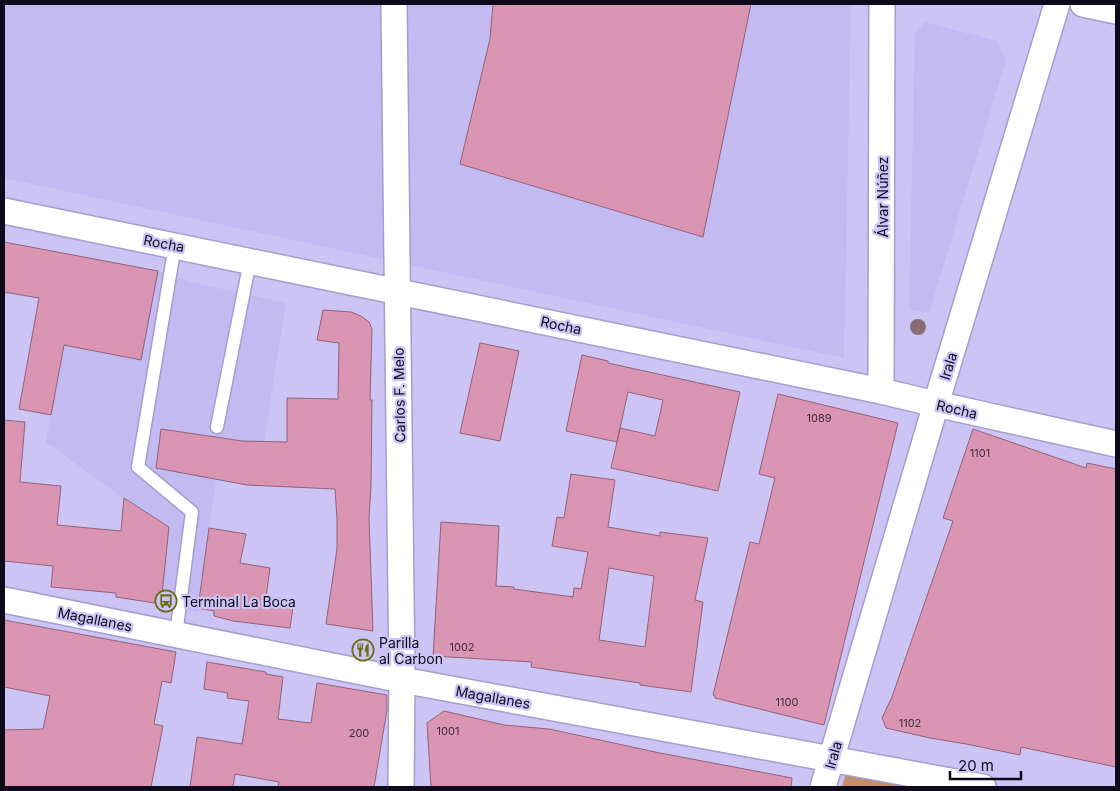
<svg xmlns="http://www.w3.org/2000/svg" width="1120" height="791" viewBox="0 0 1120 791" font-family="Inter,sans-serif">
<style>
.built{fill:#c3baf2}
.green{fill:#c48e6d}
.building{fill:#d995b2;stroke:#926277;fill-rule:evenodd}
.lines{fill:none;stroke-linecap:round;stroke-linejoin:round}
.lane-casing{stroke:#a59dcc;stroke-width:15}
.street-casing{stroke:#a59dcc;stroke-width:28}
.lane{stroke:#fff;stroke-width:12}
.street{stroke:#fff;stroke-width:25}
.tree{fill:#886e74}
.labels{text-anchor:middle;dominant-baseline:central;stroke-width:4.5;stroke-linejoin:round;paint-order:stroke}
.number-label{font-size:11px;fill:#412d41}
.street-label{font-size:14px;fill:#0e0a1b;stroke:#ccc4f5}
.poi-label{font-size:14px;fill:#0e0a1b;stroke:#ccc4f5;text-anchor:start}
</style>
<rect width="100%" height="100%" fill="#ccc4f5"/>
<path class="built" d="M4 4H851L844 358 4 178Z
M924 22 997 41 1006 60 929 313 909 309 915 34Z
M81 256 158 271 191 282 286 303 264 441 371 443 335 489 247 485 216 479 209 528 198 612 161 604 169 527 123 498 46 442Z"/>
<path class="green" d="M862 770 951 787H842L845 776Z"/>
<path class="building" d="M493 4H751L703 237 460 164 490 39Z
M4 242 158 271 141 360 64 345 51 415 19 409 39 298 4 292Z
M323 310 351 312 361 316 369 322 372 329 370 400H372L371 486 369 518 373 631 326 624 337 549V519L335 489 247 485 156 468 161 429 242 441 287 442V398L338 399 339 343 317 340Z
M480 343 519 351 500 441 460 433Z
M582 355 608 361V363L740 392 718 491 611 468 620 428 655 436 663 400 628 392 617 442 566 431Z
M778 394 898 423 824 725 715 698V696L713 695 750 542 759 544 775 478 759 474Z
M4 420 25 422 20 482 61 486 57 525 121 531 124 498 169 527 161 604 116 597V593L51 587 53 566 4 561Z
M973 429 1086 468 1087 463 1116 469V767L1021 747 1020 755 966 744 930 738 886 728 882 718 892 697 953 521 943 518Z
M571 474 615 480 608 527 660 536V532L708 538 695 600 703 602 691 692 640 685V683L531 667 532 662 433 656 441 522 499 526 496 586 514 587V589L573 597 574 588 581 589 588 552 552 546 557 517 564 518ZM609 568 654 576 645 647 599 640Z
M209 528 246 534 240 563 270 568 266 597 294 600 290 628 233 621 214 616V611L198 608Z
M4 620 176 652 171 683 162 681 154 724 163 726 151 787H4V730L43 729 50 696 4 687Z
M207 662 266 672V674L283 677 278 719 311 723 317 683 387 695V710L374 787H278L279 782 235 774 233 787H190L197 737 242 744 249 701 227 698 228 693 204 689Z
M444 711 504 725 549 729 660 753 792 778 791 787H431L427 723Z"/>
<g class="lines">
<g class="lane-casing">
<path id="lane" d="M175 245 138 467 192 512 176 635
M217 427 250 261"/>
</g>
<g class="street-casing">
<path id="street" d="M394 4 402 680 401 787
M1083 4 1116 11
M4 211 881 391 936 404 1116 444
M881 391 882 4
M4 600 402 680 983 787
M823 787 936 404 1057 4"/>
</g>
<use href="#lane" class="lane"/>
<use href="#street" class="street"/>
</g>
<circle class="tree" cx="918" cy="327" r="8"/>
<defs>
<g id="bus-ring" transform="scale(1.125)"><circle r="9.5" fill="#ccc4f5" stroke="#6a6d11" stroke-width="1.5"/><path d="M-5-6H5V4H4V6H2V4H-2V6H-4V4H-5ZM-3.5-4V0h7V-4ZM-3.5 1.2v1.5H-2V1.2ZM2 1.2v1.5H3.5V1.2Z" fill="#6a6d11"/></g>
<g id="restaurant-ring" transform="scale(1.125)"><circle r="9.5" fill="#ccc4f5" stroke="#6a6d11" stroke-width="1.5"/><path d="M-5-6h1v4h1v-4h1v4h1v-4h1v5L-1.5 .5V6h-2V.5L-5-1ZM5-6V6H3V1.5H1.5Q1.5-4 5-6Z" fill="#6a6d11"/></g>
</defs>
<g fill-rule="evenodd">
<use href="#bus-ring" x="166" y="601"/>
<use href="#restaurant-ring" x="363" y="650"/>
</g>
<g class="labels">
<g class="number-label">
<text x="819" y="418">1089</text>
<text x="980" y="453">1101</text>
<text x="462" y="647">1002</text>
<text x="787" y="702">1100</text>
<text x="910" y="723">1102</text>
<text x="448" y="731">1001</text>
<text x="359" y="733">200</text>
</g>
<g class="street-label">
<text transform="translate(882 197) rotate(-90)">Álvar Núñez</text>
<text transform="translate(164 243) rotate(11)">Rocha</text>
<text transform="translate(561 325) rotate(12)">Rocha</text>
<text transform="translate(948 366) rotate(-73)">Irala</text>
<text transform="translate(399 395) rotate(-91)">Carlos F. Melo</text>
<text transform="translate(957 409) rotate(13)">Rocha</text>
<text transform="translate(95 619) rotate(11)">Magallanes</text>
<text transform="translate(493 697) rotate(10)">Magallanes</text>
<text transform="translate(833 755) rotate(-74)">Irala</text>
</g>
<g class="poi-label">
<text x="182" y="601">Terminal La Boca</text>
<text x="379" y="642">Parilla<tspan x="379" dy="16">al Carbon</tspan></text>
</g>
</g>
<rect width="1120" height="791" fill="none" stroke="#0e0a1b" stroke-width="10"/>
<path d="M950 771v8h71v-8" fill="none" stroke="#0e0a1b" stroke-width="2.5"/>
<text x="958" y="771" font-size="15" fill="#0e0a1b" stroke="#ccc4f5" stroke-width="4" paint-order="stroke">20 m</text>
</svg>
